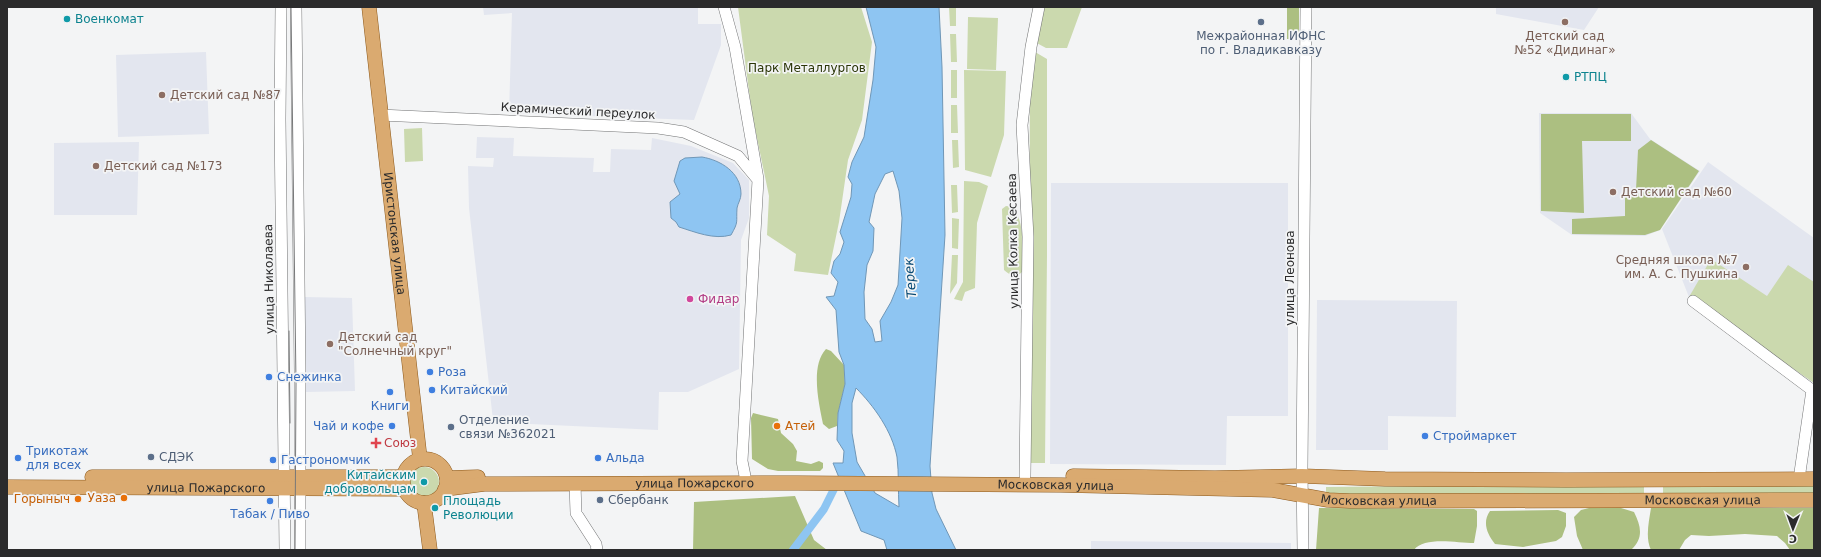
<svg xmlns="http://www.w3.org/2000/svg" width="1821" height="557" viewBox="0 0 1821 557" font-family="'DejaVu Sans',sans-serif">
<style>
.built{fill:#e3e6ef}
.green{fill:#cbd9ae}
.forest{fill:#acbf81}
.water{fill:#8ec5f2;stroke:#7097b7;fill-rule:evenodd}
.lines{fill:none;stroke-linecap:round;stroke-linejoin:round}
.canal{stroke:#8ec5f2;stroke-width:8}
.minor-casing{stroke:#727374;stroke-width:12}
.major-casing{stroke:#8c581a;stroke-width:15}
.minor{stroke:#fff;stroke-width:11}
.major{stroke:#daaa70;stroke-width:14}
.tram{stroke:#777879;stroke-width:1}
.culture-dot{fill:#0f9aa8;stroke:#f3f4f5;stroke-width:1.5}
.service-dot{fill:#5c6f8a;stroke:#f3f4f5;stroke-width:1.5}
.education-dot{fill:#8d6e63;stroke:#f3f4f5;stroke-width:1.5}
.hotel-dot{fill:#d1479c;stroke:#f3f4f5;stroke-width:1.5}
.shop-dot{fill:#3f7fe0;stroke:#f3f4f5;stroke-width:1.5}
.food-dot{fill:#e8710a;stroke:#f3f4f5;stroke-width:1.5}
.health-dot{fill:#e0444e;stroke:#f3f4f5;stroke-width:1.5}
.labels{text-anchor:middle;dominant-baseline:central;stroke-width:3.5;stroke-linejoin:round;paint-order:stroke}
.culture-label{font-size:12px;fill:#0d838f;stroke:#f3f4f5;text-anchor:start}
.service-label{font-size:12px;fill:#4e5e75;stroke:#f3f4f5;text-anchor:start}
.education-label{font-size:12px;fill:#785e54;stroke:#f3f4f5;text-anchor:start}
.park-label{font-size:12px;fill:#2b3607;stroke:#f3f4f5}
.street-label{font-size:12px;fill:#2b2b2c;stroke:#f3f4f5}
.hotel-label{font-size:12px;fill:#b23c85;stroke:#f3f4f5;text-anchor:start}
.shop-label{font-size:12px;fill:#366cbe;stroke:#f3f4f5;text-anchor:start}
.food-label{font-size:12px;fill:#c56008;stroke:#f3f4f5;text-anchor:end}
.health-label{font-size:12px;fill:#be3a42;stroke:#f3f4f5;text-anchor:start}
.water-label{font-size:13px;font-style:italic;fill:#084973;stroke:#f3f4f5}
</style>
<rect width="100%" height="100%" fill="#f3f4f5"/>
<path class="built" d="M483 7H698V24H721V45L694 120 509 113 512 13 484 15Z
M1496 7H1599L1584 30 1496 14Z
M206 52 209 134 118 137 116 55Z
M1539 113H1631L1650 139 1700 171 1660 230 1645 236 1572 235 1540 213Z
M477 137 514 138 513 156 594 158 593 172H610L611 149 651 150 652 138 691 146 733 163 749 180V218L741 240 739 369 688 392H659L658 430 509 423 493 420 469 208 468 166 493 167 494 158H476Z
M139 142 137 215H54V143Z
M1708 162 1814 238V383L1689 297 1662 229Z
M1051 183H1288V416H1227L1226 465 1050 464Z
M305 297 352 298 355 391 306 392Z
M1317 300 1457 301 1456 417 1388 416V450H1316Z
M1091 541 1291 543V550H1091Z"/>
<path class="green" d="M738 7H861L872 42 862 120 848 160 839 222 828 275 794 271 796 254 767 235 769 196 752 114Z
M949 7H956V26H950Z
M1041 7H1082L1067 48H1046L1033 41Z
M968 17 998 18 996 70 967 69Z
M950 34H956L957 62H951Z
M1030 49 1047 59V255L1045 463H1029Z
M951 70H957V98H951Z
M964 70 1006 71 1004 135 991 177 965 170Z
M951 105H957L958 133H951Z
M422 128 423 161 405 162 404 129Z
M952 140H958L959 167 953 168Z
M964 181 979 182 988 186 977 223 975 288 965 292 962 301 954 299 963 282Z
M951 185H957L958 212 952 213Z
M1006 206 1013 207C1026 225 1022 251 1022 272 1016 278 1009 275 1004 270L1002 209Z
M952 218 959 219 958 249 952 248Z
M952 255H958L957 283 950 294Z
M1711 259 1767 296 1788 265 1814 282V383L1689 297Z
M409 482a15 15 0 1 1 30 0a15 15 0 1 1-30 0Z
M1663 483H1814V496L1663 497Z
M1644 484V495L1326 496V487Z"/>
<path class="forest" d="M1287 7H1299V39H1287Z
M1541 114H1631V141H1582L1584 213 1541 211Z
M1651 140 1699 171 1660 230 1645 235 1572 234V219L1625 216V191L1636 190 1638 150Z
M826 349 831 351 844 365 845 384 838 413 837 426 829 429 823 424C819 404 810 366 826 349Z
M753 413 778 419 781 433 793 444 797 451 796 461 811 464 819 461 823 463V468L820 471H778L768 469 752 459 751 418Z
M795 496 814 540 827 550H693L694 502Z
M1593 507 1621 508 1634 512C1641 526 1644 538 1631 550H1583L1577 536 1574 517 1581 510Z
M1319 508 1474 509 1477 511V526L1474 543C1457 543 1424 536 1414 550H1316Z
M1651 508H1814V550H1790L1785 543 1777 536 1745 534 1709 536 1691 535 1685 540 1679 550H1651C1645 538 1649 521 1651 508Z
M1558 510 1566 513V526L1562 537 1556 541 1523 547 1495 544C1487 534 1482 522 1490 511Z"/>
<path class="water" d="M866 7H939L942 67 945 235 930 466 932 493 936 509 956 550H887L884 540 861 531 833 463H843L844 451 837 440 838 413 845 384 844 365 839 352 836 310 826 297 834 296 838 282 831 273 834 261 840 254 844 242 840 232 851 197 852 184 848 177 852 162 864 137 873 80 876 47ZM893 171 899 191 902 218 900 252 898 285 891 302 880 321 882 341 875 342 872 329 865 319 864 292 867 265 873 251 874 228 869 222 875 194 885 174ZM856 388C874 406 892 431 897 457 899 473 898 491 899 507L875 493 857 462 852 433V403Z
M702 157C720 160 741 172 741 194 741 199 738 203 737 208 736 223 739 221 731 235 714 240 695 232 679 227L676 222 671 218 670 202 680 194 674 181 680 161 685 158Z"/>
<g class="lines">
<path class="canal" d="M793 550 824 509 838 481"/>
<g class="minor-casing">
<path id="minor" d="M281 7 280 119 285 550
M296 7 300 371V550
M724 7 735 47 758 179
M380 115 658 128 684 132 738 156 758 180 742 461 745 476
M1693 301 1812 390
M1025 476 1028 237 1022 125 1031 47 1039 7
M1799 479 1812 390H1814
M575 484 576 513 596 544 597 550
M1303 550 1302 470 1306 7"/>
</g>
<g class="major-casing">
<g id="major">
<path id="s1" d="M369 7 420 459"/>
<circle cx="425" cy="481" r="22"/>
<path d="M1073 476 1215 478 1302 476 1385 479 1566 480 1814 479"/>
<path d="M92 477H403"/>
<path d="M447 478 478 477"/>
<path id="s2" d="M7 487 404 489"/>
<path id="s3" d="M445 489 484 484 798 483 1061 485 1273 490 1328 500 1350 501 1814 500"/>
<path d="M424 503 430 550"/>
</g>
</g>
<use href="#minor" class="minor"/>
<use href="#major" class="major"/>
<path class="tram" d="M291 7 296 383 295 550
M289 331 290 423"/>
</g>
<g class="culture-dot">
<circle cx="67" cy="19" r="4"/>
<circle cx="1566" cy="77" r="4"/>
<circle cx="424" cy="482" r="4"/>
<circle cx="435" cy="508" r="4"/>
</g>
<g class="service-dot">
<circle cx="1261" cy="22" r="4"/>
<circle cx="451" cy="427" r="4"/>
<circle cx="151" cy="457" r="4"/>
<circle cx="600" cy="500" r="4"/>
</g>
<g class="education-dot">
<circle cx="1565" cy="22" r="4"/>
<circle cx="162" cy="95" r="4"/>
<circle cx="96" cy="166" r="4"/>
<circle cx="1613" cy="192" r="4"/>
<circle cx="1746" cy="267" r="4"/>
<circle cx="330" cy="344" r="4"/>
</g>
<circle class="hotel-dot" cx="690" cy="299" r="4"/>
<g class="shop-dot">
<circle cx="430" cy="372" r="4"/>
<circle cx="269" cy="377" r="4"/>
<circle cx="432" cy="390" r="4"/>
<circle cx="390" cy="392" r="4"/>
<circle cx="392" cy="426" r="4"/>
<circle cx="1425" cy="436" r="4"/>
<circle cx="18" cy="458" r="4"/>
<circle cx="598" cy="458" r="4"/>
<circle cx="273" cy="460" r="4"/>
<circle cx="270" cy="501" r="4"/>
</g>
<g class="food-dot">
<circle cx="777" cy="426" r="4"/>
<circle cx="124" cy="498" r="4"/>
<circle cx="78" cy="499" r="4"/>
</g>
<path class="health-dot" d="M374 437h4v4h4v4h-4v4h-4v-4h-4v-4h4z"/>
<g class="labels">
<g class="culture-label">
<text x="75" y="19">Военкомат</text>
<text x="1574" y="77">РТПЦ</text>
<text x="416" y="475" text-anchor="end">Китайским<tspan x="416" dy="14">добровольцам</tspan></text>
<text x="443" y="501">Площадь<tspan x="443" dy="14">Революции</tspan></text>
</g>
<g class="service-label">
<text x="1261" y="36" text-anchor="middle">Межрайонная ИФНС<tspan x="1261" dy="14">по г. Владикавказу</tspan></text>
<text x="459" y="420">Отделение<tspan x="459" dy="14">связи №362021</tspan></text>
<text x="159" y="457">СДЭК</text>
<text x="608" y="500">Сбербанк</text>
</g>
<g class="education-label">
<text x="1565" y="36" text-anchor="middle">Детский сад<tspan x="1565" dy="14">№52 «Дидинаг»</tspan></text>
<text x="170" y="95">Детский сад №87</text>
<text x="104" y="166">Детский сад №173</text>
<text x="1621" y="192">Детский сад №60</text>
<text x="1738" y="260" text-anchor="end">Средняя школа №7<tspan x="1738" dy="14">им. А. С. Пушкина</tspan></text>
<text x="338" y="337">Детский сад<tspan x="338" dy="14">"Солнечный круг"</tspan></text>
</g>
<g class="park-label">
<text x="807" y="68">Парк Металлургов</text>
</g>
<g class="street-label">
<text transform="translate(578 111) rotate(3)">Керамический переулок</text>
<text stroke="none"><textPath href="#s1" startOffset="228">Иристонская улица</textPath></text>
<text transform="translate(1013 241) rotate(-91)">улица Колка Кесаева</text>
<text transform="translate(1290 278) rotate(-90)">улица Леонова</text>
<text transform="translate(269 279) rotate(-91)">улица Николаева</text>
<text stroke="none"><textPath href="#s3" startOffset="250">улица Пожарского</textPath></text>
<text stroke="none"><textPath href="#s3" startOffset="611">Московская улица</textPath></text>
<text stroke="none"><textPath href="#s2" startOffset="199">улица Пожарского</textPath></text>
<text stroke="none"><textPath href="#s3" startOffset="935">Московская улица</textPath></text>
<text stroke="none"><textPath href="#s3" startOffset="1259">Московская улица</textPath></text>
</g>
<g class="hotel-label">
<text x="698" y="299">Фидар</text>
</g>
<g class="shop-label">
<text x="438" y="372">Роза</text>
<text x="277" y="377">Снежинка</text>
<text x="440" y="390">Китайский</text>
<text x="390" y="406" text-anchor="middle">Книги</text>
<text x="384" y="426" text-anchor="end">Чай и кофе</text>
<text x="1433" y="436">Строймаркет</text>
<text x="26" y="451">Трикотаж<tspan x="26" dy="14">для всех</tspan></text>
<text x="606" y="458">Альда</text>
<text x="281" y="460">Гастрономчик</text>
<text x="270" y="514" text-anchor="middle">Табак / Пиво</text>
</g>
<g class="food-label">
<text x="785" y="426" text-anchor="start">Атей</text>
<text x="116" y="498">Уаза</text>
<text x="70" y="499">Горыныч</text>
</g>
<g class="health-label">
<text x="384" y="443">Союз</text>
</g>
<g class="water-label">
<text transform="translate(910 278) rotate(-95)">Терек</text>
</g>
</g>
<rect width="1821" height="557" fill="none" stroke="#2b2b2c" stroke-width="16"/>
<g transform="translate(1793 529) rotate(181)" stroke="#f3f4f5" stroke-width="3" paint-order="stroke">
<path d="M0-3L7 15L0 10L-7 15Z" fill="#2b2b2c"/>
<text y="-6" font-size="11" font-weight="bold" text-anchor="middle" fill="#2b2b2c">С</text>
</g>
</svg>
